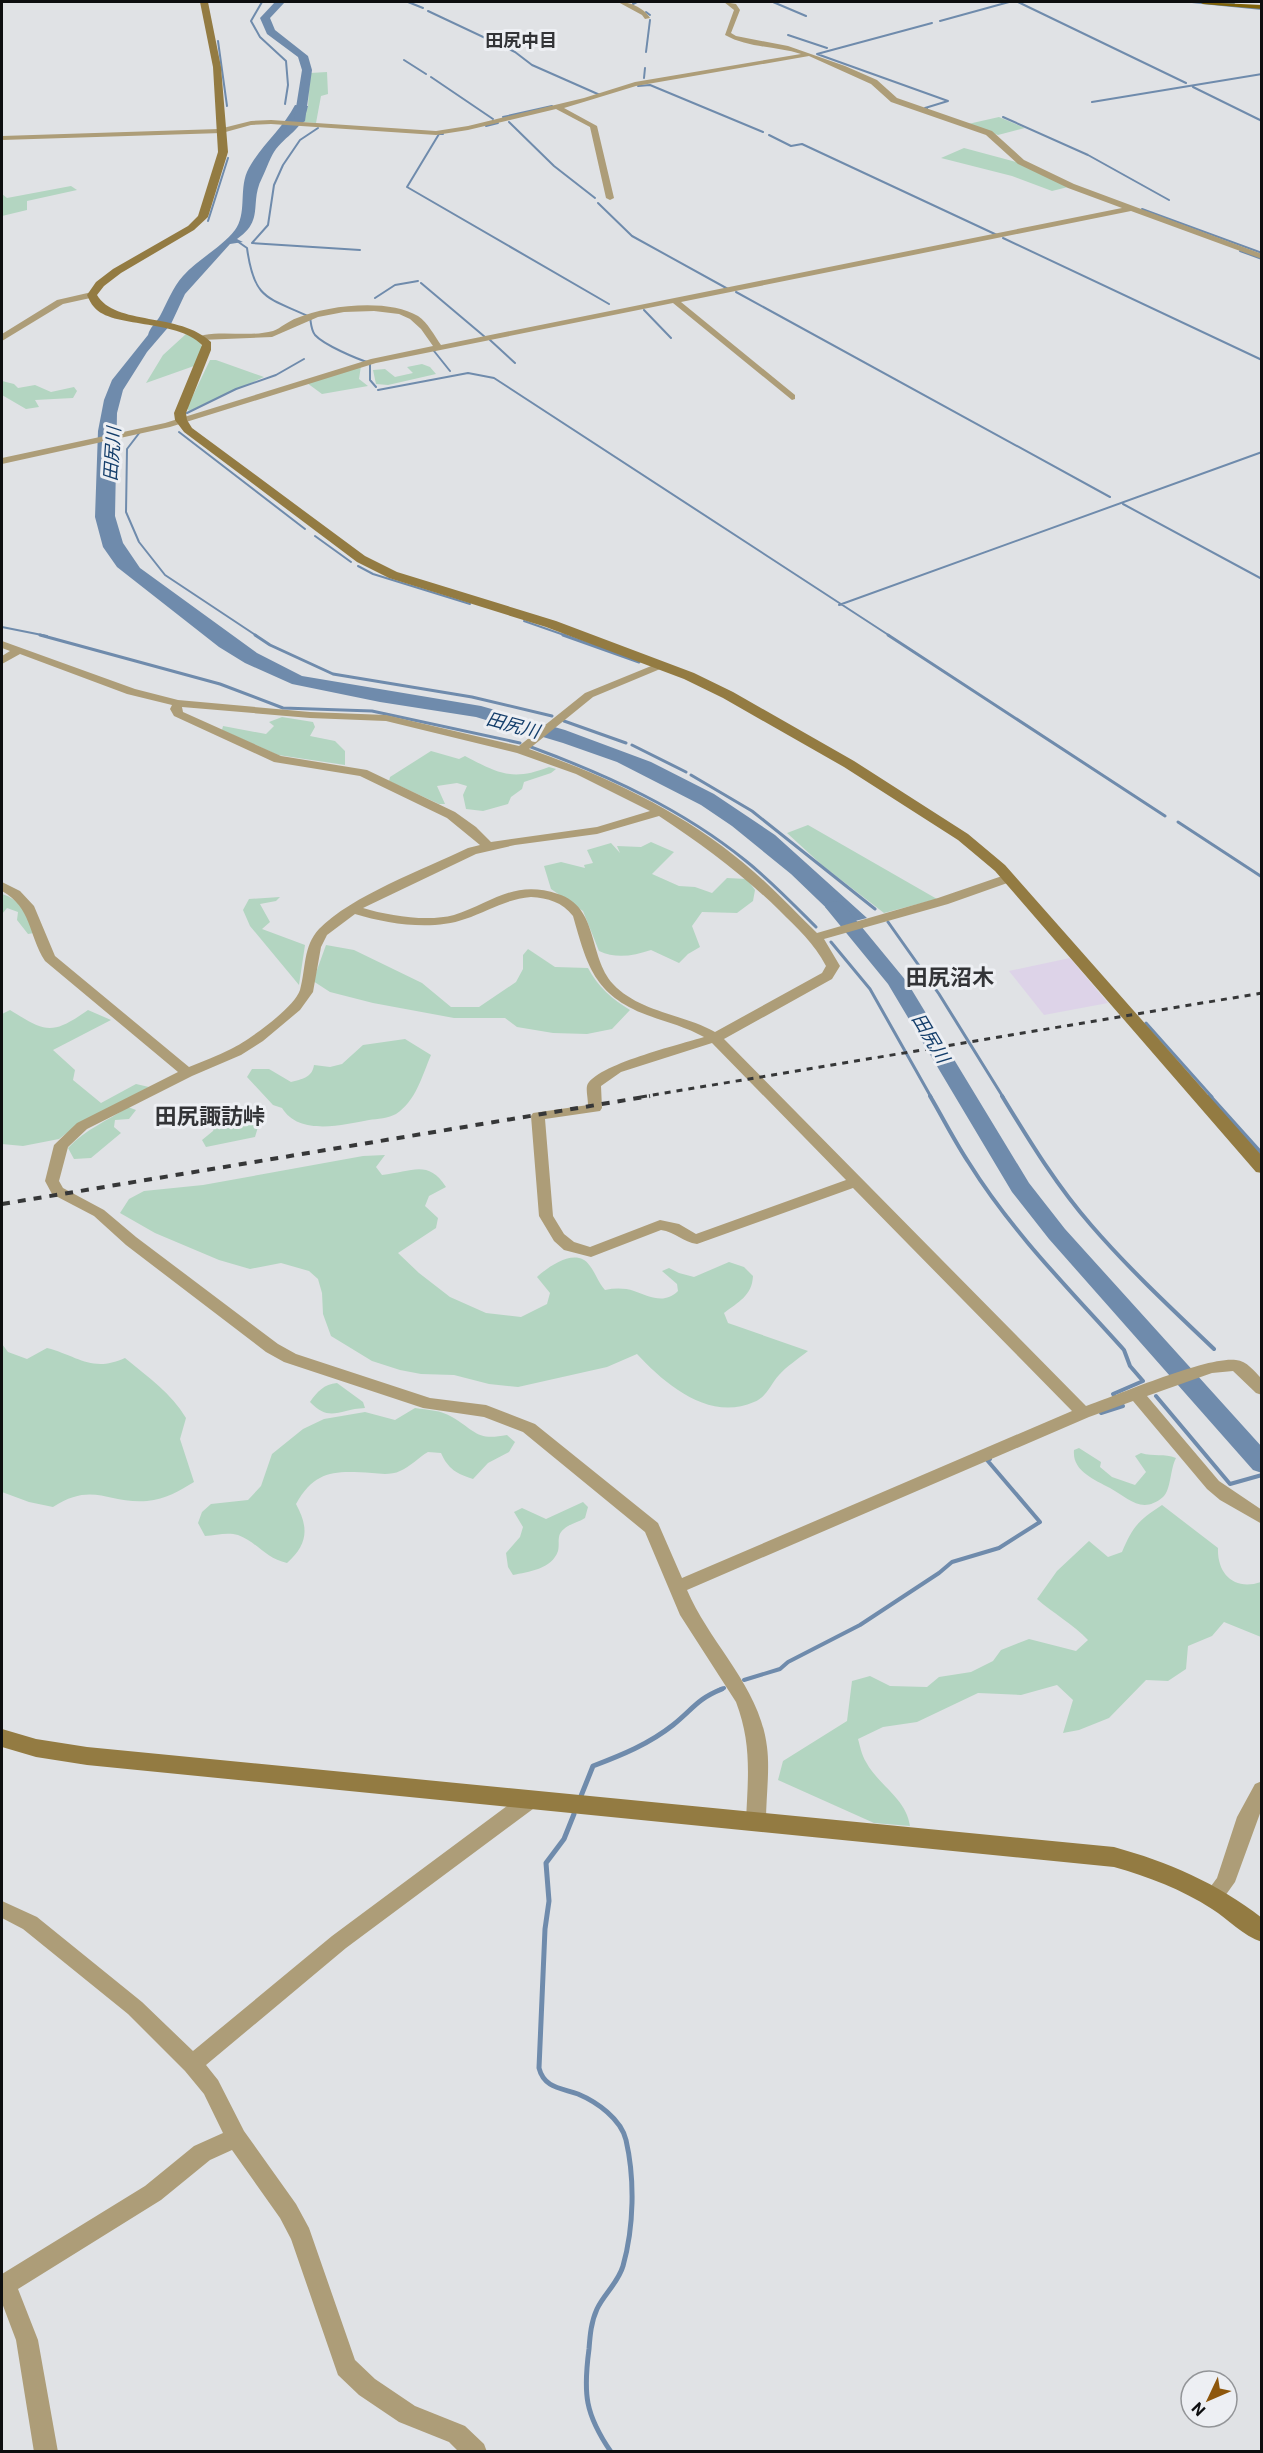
<svg xmlns="http://www.w3.org/2000/svg" width="1263" height="2453" viewBox="0 0 1263 2453" font-family="Roboto,'Noto Sans JP',sans-serif">
<style>
.industrial{fill:#ddd3e8}
.green{fill:#b3d5c1}
.water{fill:#6f8bac}
.lines{fill:none;stroke-linecap:round;stroke-linejoin:round}
.stream-far3{stroke:#6f8bac;stroke-width:2}
.stream-far2{stroke:#6f8bac;stroke-width:3}
.stream-far1{stroke:#6f8bac;stroke-width:4}
.stream{stroke:#6f8bac;stroke-width:5}
.river{fill:#6f8bac;fill-rule:evenodd}
.street{fill:#ad9d78;fill-rule:evenodd}
.secondary{fill:#937b42;fill-rule:evenodd}
.primary{fill:#7f6209;fill-rule:evenodd}
.rail-far1{stroke:#363738;stroke-width:3;stroke-dasharray:6 6;stroke-linecap:butt}
.rail{stroke:#363738;stroke-width:4;stroke-dasharray:8 8;stroke-linecap:butt}
.labels{text-anchor:middle;dominant-baseline:central;stroke-width:6;stroke-linejoin:round;paint-order:stroke}
.far-quarter-label{font-size:18px;font-weight:bold;fill:#333437;stroke:#edeff3}
.far-water-label{font-size:18px;font-style:italic;fill:#143e6b;stroke:#edeff3}
.quarter-label{font-size:22px;font-weight:bold;fill:#333437;stroke:#edeff3}
</style>
<rect width="100%" height="100%" fill="#e0e2e5"/>
<path class="industrial" d="M1070 958 1108 1003 1044 1015 1009 971Z"/>
<path class="green" d="M327 72 328 94 321 96 316 123 303 122 308 106 310 73Z
M999 117 1025 128 998 135 968 124Z
M964 148 1020 163 1068 187 1052 191 1012 176 941 158Z
M71 186 77 190 27 201V210L2 216V194L7 198Z
M186 334 198 340 203 348 194 366 146 383 163 355Z
M210 360H216L264 377 189 411 187 408Z
M422 364 430 367 436 374 388 385 376 384 373 370 385 369 395 377 413 373 407 367Z
M361 366 359 379 368 386 322 394 307 383Z
M2 381 14 384 18 388 35 385 51 392 74 387 77 391 73 398 35 400 39 407 26 409 2 395Z
M282 717 313 722 315 727 310 736 335 741 345 751V765L278 755 222 730 223 726 266 734 274 726 269 722Z
M431 751 459 759 465 756C499 774 513 781 549 767L556 769 551 773 524 782 522 789 511 797 508 804 483 811 466 809 463 795 467 786 457 783 437 786 445 804H439L389 781 390 777Z
M808 825 937 899 884 913 823 866 787 833Z
M651 842 674 852 652 874 679 886 695 887 712 893 727 878 747 879 755 890 753 901 737 913 702 912 692 926 700 947 688 954 679 963 651 950C633 956 616 959 599 951L583 911 551 889 544 866 561 862 585 868 584 865 593 863 587 850 611 843 620 853 617 846 641 847Z
M2 894C21 900 28 914 34 933L28 934 17 920 18 912 7 908 2 914Z
M280 897 276 901 260 904 270 922 262 929 305 945 299 985 250 926 243 910 249 899Z
M326 945 354 950 422 983 451 1007H479L516 982 523 969V955L528 949 555 967 588 968C598 987 612 999 630 1010L612 1029 587 1034 553 1033 517 1027 505 1018H454L373 1003 330 992 313 981Z
M10 1010C46 1032 51 1036 88 1010L111 1020 53 1050 75 1070 73 1080 101 1103 136 1084 149 1087 80 1123 59 1139 23 1146 2 1144V1014Z
M405 1039 431 1055C422 1076 416 1101 396 1114 389 1118 377 1119 369 1120 343 1125 299 1136 282 1108L273 1105 247 1077 252 1069H269L291 1082C302 1079 312 1078 314 1065L330 1067 342 1064 363 1045Z
M128 1107 136 1110 129 1119 115 1120 114 1127 121 1133 91 1158 74 1159 68 1148C86 1129 107 1121 128 1107Z
M242 1115 258 1127 255 1137 206 1147 202 1140 213 1131 216 1124Z
M385 1155 376 1167 382 1175C412 1172 428 1159 446 1187L429 1196 425 1206 438 1218 436 1228 398 1253 419 1273 450 1297 486 1313 521 1317 547 1304 550 1293 537 1277C549 1266 577 1246 590 1266 596 1274 598 1282 605 1290 615 1288 625 1288 634 1291 649 1296 664 1305 678 1291L677 1284 662 1271 669 1268 679 1273 694 1277 729 1262 744 1267 753 1276C752 1296 738 1302 724 1313L728 1323 808 1351C798 1359 787 1366 779 1375 770 1385 767 1397 754 1402 709 1422 665 1384 637 1354L607 1367 518 1387 489 1384 454 1375 421 1374 400 1370 372 1361 331 1336 323 1314 322 1293 318 1279 309 1271 281 1263 250 1269 219 1260 155 1233 120 1213 129 1199 144 1191 203 1185 363 1156Z
M2 1344 8 1352 27 1359 47 1348C78 1356 92 1373 125 1358 148 1377 171 1393 186 1418L180 1439 194 1482C179 1491 166 1499 147 1501 108 1504 93 1481 53 1507L29 1502 2 1492Z
M337 1383 363 1402 365 1408C339 1409 330 1423 310 1402 317 1392 324 1384 337 1383Z
M415 1408C428 1410 441 1410 452 1417 476 1431 476 1441 507 1435L515 1442 509 1452 488 1463 473 1479C457 1474 448 1469 441 1453L428 1452C419 1457 410 1467 400 1471 392 1475 381 1474 372 1473 336 1471 316 1469 296 1504 309 1528 308 1544 287 1563 266 1559 257 1542 238 1535 228 1532 216 1535 205 1536L198 1523 202 1512 211 1504 248 1500 261 1486 272 1454 303 1429 324 1419 365 1412 395 1420Z
M1079 1448 1101 1462 1100 1467 1112 1477 1135 1485 1146 1472 1135 1456 1141 1453C1154 1457 1164 1453 1176 1458 1170 1469 1171 1490 1163 1497 1142 1515 1128 1498 1110 1488 1094 1479 1072 1471 1074 1450Z
M583 1502 588 1507 585 1518C579 1522 569 1524 564 1529 556 1535 560 1543 558 1551 552 1569 528 1572 513 1575L508 1567 506 1553 520 1537 523 1527 514 1512 522 1508 546 1519Z
M1162 1505 1218 1548C1217 1575 1235 1591 1261 1582V1637L1224 1622 1212 1636 1188 1646 1186 1669 1168 1681 1146 1680 1109 1718 1079 1730 1063 1733 1073 1700 1057 1685 1021 1695 978 1693 917 1722 883 1727 858 1739C860 1746 862 1756 866 1762 879 1786 906 1798 910 1826L874 1823 778 1780 783 1761 847 1721 852 1681 870 1676 890 1686 927 1687 939 1677 971 1672 993 1661 1001 1650 1029 1639 1076 1651 1088 1640C1073 1624 1054 1614 1037 1599L1057 1571 1089 1541 1108 1557 1122 1552C1133 1526 1139 1520 1162 1505Z"/>
<path class="water" d="M295 105 308 106C303 129 290 132 276 149 271 155 266 170 262 178 249 203 265 220 237 239L243 242 230 244 185 294 171 324 147 352 123 390 117 413 115 516 123 543 140 568 257 653 302 676 481 706 565 730 651 762 714 794 775 835 867 918 843 924 791 874 732 826 701 805 617 762 563 743 476 717 380 702 292 684 245 663 219 647 117 567 103 547 95 517 98 431 104 400 112 380 148 335C150 327 156 323 160 316 167 303 173 287 183 276 198 259 221 248 235 230 247 214 239 191 247 172 258 148 282 130 295 105Z"/>
<g class="lines">
<path class="stream-far3" d="M262 2 251 21 260 37 286 61 288 85 285 104
M408 2 423 8
M773 2 806 16
M1018 2 1186 83
M1192 2 1262 9
M1213 2 1234 4
M633 4 637 2
M428 11 515 52 532 65 600 95
M646 12 650 15
M940 21 1009 2
M788 35 827 48
M218 41 227 106
M646 52 650 20
M404 60 426 74
M431 77 493 119
M644 78 645 68
M638 86 650 85 763 132
M1193 87 1262 121
M1092 102 1262 74
M927 109 925 108 948 101 817 54 932 23
M503 117 552 106
M1003 117 1088 155 1169 200
M509 122 554 166 595 198
M486 126 498 123
M318 128 300 140 283 165 274 185 268 225 252 243 360 250
M443 134H439L407 187 609 304
M769 135 791 146 802 144 997 235
M598 203 632 236 728 289
M1142 209 1262 253
M208 221 228 158
M1003 238 1262 360
M237 241 247 248C254 300 267 297 310 317 311 323 311 330 315 335 324 345 357 359 370 363V380L376 387
M1240 251 1262 259
M421 283 485 337
M736 292 1110 497
M375 298 395 285 418 281
M644 310 671 338
M490 340 515 363
M434 351 450 371
M378 390 468 373 494 378 890 636
M187 413 236 389 276 375 304 359
M140 432 127 449 126 512 139 542 165 575 257 636
M179 432 305 529
M1123 504 1262 579
M315 536 351 562
M358 566 373 574 470 604
M839 605 1262 452
M524 621 567 636
M2 627 47 636"/>
<path class="stream-far2" d="M40 635 220 684 283 708 372 711 520 743
M255 635 270 645 333 674 472 697 552 716
M563 635 639 662
M888 635 1165 816
M564 721 626 743
M632 745 686 772
M531 747C607 775 682 809 746 861 771 881 793 904 816 927
M691 775 752 811 875 909
M1178 822 1262 877
M888 922 939 994 1003 1097
M831 942 870 989 931 1097
M1146 1023 1212 1097"/>
<path class="stream-far1" d="M930 1096C943 1118 955 1142 969 1163 1012 1232 1070 1290 1124 1350L1130 1366 1143 1381 1113 1394 1115 1397
M1002 1096C1029 1140 1056 1185 1091 1225 1129 1269 1172 1309 1214 1349
M1210 1096 1262 1154
M1156 1396 1230 1484 1262 1475
M1101 1413 1123 1406
M744 1680 780 1669 788 1662 860 1625 939 1573 952 1562 999 1548 1040 1522 987 1460 990 1459
M719 1690 724 1688"/>
<path class="stream" d="M581 1796 593 1766C622 1755 649 1744 673 1725 693 1709 697 1699 722 1689
M574 1814 564 1839 546 1863 549 1901 545 1929 539 2068C544 2088 561 2088 578 2094 597 2102 621 2119 626 2140 635 2179 634 2227 623 2266 618 2283 604 2294 597 2309 591 2322 590 2336 589 2349 583 2394 585 2414 611 2452"/>
<path class="river" d="M275 2H285L270 18 275 30 308 56 312 70 305 121 289 133 283 130 294 120 302 70 298 57 267 34 260 18Z
M835 901 842 903 907 982 1029 1183 1065 1229 1262 1447V1473L1253 1470 1049 1239 1012 1192 888 984 825 907 828 903Z"/>
<path class="street" d="M618 2C628 1 645 8 650 18L645 19 642 15Z
M724 2 736 4 740 10 731 33 736 36 788 46 845 66 877 80 897 98 992 131 1024 160 1074 184 1262 254V259L1131 211 681 302 795 395V399L792 400 673 303 376 363 170 427 2 464V458L165 423 371 359 433 346 421 329 410 319 399 314 374 311 344 312 318 317 272 337 201 340V336L204 335C226 331 251 337 273 331 281 328 288 321 297 318 327 305 389 298 418 316 428 323 434 335 441 345L1122 208 1068 188 1018 164 986 135 891 102 871 84 809 56 636 86 564 108 597 126 614 198 610 200 606 198 590 127 556 109 468 130 436 135 271 124 251 125 222 133 2 140V136L219 129 251 121 271 120 436 131 468 126 584 98 635 82 801 54C776 46 748 48 725 35L734 10Z
M92 292 96 295 95 297 63 304 2 341V334L57 300Z
M2 641 135 689 178 700 310 712 386 715 519 746 585 693 661 662 665 663V667L593 697 529 749C609 777 690 815 754 872 776 891 796 913 817 933L938 898 1005 875H1013L1015 878 1013 881 948 904 824 939 840 966 832 979 724 1039 1086 1406C1118 1395 1207 1356 1236 1360 1247 1361 1254 1371 1262 1379V1395L1256 1393 1233 1371 1212 1373 1147 1396 1219 1481 1262 1510V1524L1220 1500 1207 1489 1133 1401 1089 1417 687 1590C710 1644 760 1687 767 1747 770 1770 766 1797 766 1821L763 1827 756 1829 749 1827 746 1821C748 1777 752 1744 736 1702L680 1615 645 1532 523 1432 484 1417 423 1408 284 1362 266 1352 126 1245 94 1216 52 1194 45 1181 54 1145 77 1123 178 1072 45 961C28 934 32 908 2 891V882L20 891 34 906 55 956 189 1067C203 1061 217 1056 231 1049 249 1040 294 1008 300 990 306 969 303 946 319 929 351 896 424 869 468 848L480 845 447 818 360 776 274 762 174 716 170 709 172 705 127 694 20 654 2 664V656L10 651 2 648ZM182 707 310 718 386 721 517 753 576 774 650 811 597 827 491 842 476 827 455 812 367 770 281 756 183 712ZM659 816C703 845 742 874 779 910 798 929 814 943 826 966L822 973 715 1032C683 1014 639 1012 613 984 588 956 599 907 558 894 514 879 492 903 454 915 428 922 389 916 363 908L476 854 515 845 597 834ZM531 897C548 898 562 902 573 916 587 965 594 995 647 1015 666 1022 686 1027 704 1037 682 1044 594 1065 587 1086 586 1091 588 1099 588 1105L533 1113 531 1116 539 1216 554 1241 564 1250 591 1257 661 1230C675 1232 683 1242 697 1244L853 1188 1072 1411 682 1578 658 1523 535 1424 486 1405 430 1398 296 1354 278 1344 136 1237 104 1210 63 1188 59 1181 68 1147 87 1129 192 1076 241 1055 263 1041 300 1010 313 992 321 947 327 935 355 914C388 924 432 931 465 919 489 911 506 899 531 897ZM712 1043 846 1180 696 1234 679 1224 660 1220 590 1247 574 1242 564 1234 553 1216 545 1119 600 1111 602 1108 601 1086 621 1072Z
M1262 1781V1808L1235 1882 1220 1903 1213 1905 1206 1903 1203 1897 1217 1878 1237 1817 1255 1784Z
M530 1792 537 1794 539 1800 537 1806 346 1948 206 2065 218 2080 244 2131 296 2204 309 2228 355 2360 375 2379 415 2406 465 2426 484 2444 487 2452H459L449 2442 399 2422 359 2395 338 2375 291 2239 280 2218 232 2150 210 2160 161 2200 18 2289 38 2340 58 2452H34L16 2340 2 2303V2274L145 2186 194 2146 223 2133 204 2094 185 2071 128 2014 23 1929 2 1918V1901L37 1917 142 2002 193 2051 332 1936 523 1794Z"/>
<path class="secondary" d="M200 2H208L221 67 228 152 208 217 194 230 121 273 104 286 97 295C115 326 180 312 211 342V350L186 413 187 420 192 428 365 556 397 572 556 621 694 673 733 692 854 761 968 834 1005 865 1262 1156V1173L1256 1172 995 871 958 840 844 767 723 698 684 679 546 627 389 578 357 562 184 432 175 420 174 413 202 345C175 318 112 329 94 307 91 304 89 299 87 295L96 282 113 269 188 226 198 216 218 152 213 67Z
M2 1729 36 1739 87 1747 1114 1847C1168 1862 1217 1883 1262 1918V1942C1243 1936 1228 1919 1212 1909 1181 1889 1149 1877 1114 1867L87 1765 36 1757 2 1747Z"/>
<path class="primary" d="M1199 2 1262 5V9L1203 4Z"/>
<path class="rail-far1" d="M641 1097 1262 993"/>
<path class="rail" d="M2 1204 650 1096"/>
</g>
<g class="labels">
<g class="far-quarter-label">
<text x="521" y="40">田尻中目</text>
</g>
<g class="far-water-label">
<text transform="translate(112 454) rotate(-86)">田尻川</text>
<text transform="translate(513 725) rotate(15)">田尻川</text>
<text transform="translate(931 1038) rotate(59)">田尻川</text>
</g>
<g class="quarter-label">
<text x="950" y="977">田尻沼木</text>
<text x="210" y="1116">田尻諏訪峠</text>
</g>
</g>
<rect width="1263" height="2453" fill="none" stroke="#0d0e0f" stroke-width="6"/>
<g transform="translate(1209 2399) rotate(226)"><circle r="28" fill="#edeff3" stroke="#939598" stroke-width="1.5"/>
<path d="M0-4.5L10 22L0 15L-10 22Z" fill="#8e570c"/>
<text y="-9" font-size="16" font-weight="bold" text-anchor="middle" fill="#0d0e0f">N</text>
</g>
</svg>
